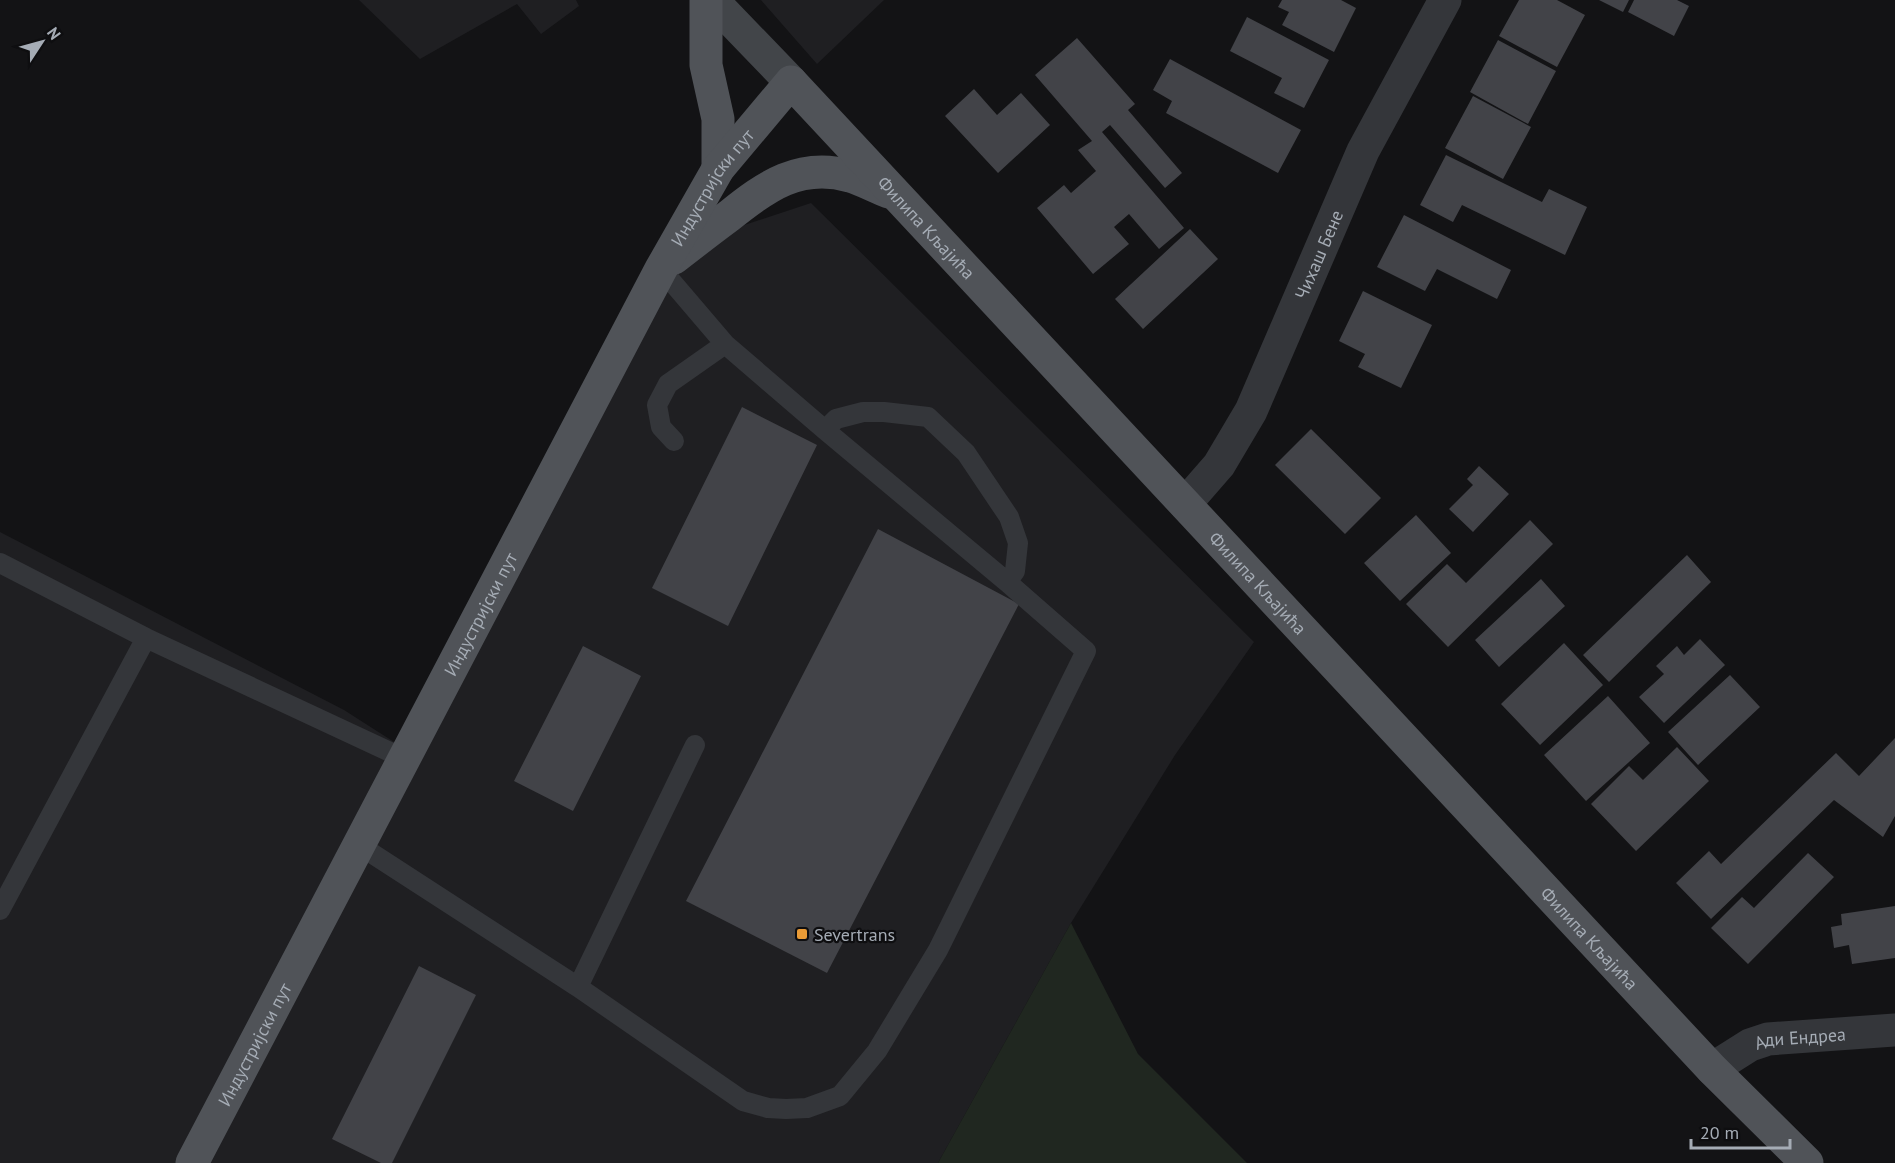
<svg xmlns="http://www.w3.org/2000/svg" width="1895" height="1163" viewBox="0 0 1895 1163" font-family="'PT Sans',sans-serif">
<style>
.built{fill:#1f1f22}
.green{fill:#202720}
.building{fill:#424348}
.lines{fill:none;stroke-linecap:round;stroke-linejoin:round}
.lane{stroke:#34363a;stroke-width:20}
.street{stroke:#34363a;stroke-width:33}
.secondary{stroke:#424549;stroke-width:33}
.primary{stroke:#505358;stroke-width:33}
.poi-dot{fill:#ea9b36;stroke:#0e0e10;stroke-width:2}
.labels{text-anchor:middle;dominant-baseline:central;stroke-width:4.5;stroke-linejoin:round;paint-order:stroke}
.street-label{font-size:18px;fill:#a5acb5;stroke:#0e0e10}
.poi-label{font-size:18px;fill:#a5acb5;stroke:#0e0e10;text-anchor:start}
</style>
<rect width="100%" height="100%" fill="#131315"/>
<path class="built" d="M359 0H576L579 6 541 34 517 4 420 59Z
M761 0H884L817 64Z
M811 203 1254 642 1175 755 1071 923 938 1163H0V532L344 710 416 756 627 338 699 240Z"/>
<path class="green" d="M1071 923 1138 1054 1247 1163H938Z"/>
<path class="building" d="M1282 0H1341L1356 8 1334 52 1282 25 1289 12 1278 7Z
M1519 0H1557L1585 15 1557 67 1499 36Z
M1599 0H1629L1623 12Z
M1634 0H1677L1689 6 1674 36 1628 12Z
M1247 17 1329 60 1304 108 1274 93 1282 78 1230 51Z
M1077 38 1135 104 1128 110 1182 173 1165 188 1110 125 1102 132 1184 228 1159 249 1129 214 1114 227 1129 244 1093 274 1037 208 1064 185 1071 193 1096 171 1078 150 1092 141 1035 75Z
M1498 40 1556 71 1528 124 1470 92Z
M1170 59 1301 130 1278 173 1166 113 1172 101 1153 90Z
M974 89 997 115 1021 93 1050 125 998 173 945 116Z
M1473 96 1531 127 1503 179 1445 148Z
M1446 155 1542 202 1549 189 1587 207 1565 255 1462 205 1453 222 1420 205Z
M1404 215 1511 270 1497 299 1437 269 1425 291 1377 267Z
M1190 229 1218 259 1143 329 1115 299Z
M1363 291 1432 325 1401 388 1358 367 1365 354 1339 341Z
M742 407 817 445 728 626 652 588Z
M1311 429 1381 498 1345 534 1275 465Z
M1479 466 1509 494 1473 532 1449 509 1473 485 1467 479Z
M1416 515 1451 553 1400 601 1364 563Z
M1530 520 1553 544 1448 647 1406 604 1447 564 1466 583Z
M878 529 1019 604 827 973 686 901Z
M1687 555 1711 582 1609 682 1583 655Z
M1541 579 1565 606 1499 667 1475 640Z
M1700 639 1725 665 1664 723 1639 697 1664 674 1656 666 1677 646 1684 655Z
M1564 643 1603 685 1540 745 1501 704Z
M583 646 641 676 573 811 514 781Z
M1730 675 1760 707 1698 765 1668 732Z
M1608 696 1650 743 1586 801 1544 755Z
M1895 738V816L1883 837 1834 800 1711 919 1676 883 1709 851 1721 864 1836 753 1859 776Z
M1677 747 1709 781 1636 851 1591 804 1629 766 1643 780Z
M1808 853 1834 877 1748 964 1711 928 1742 897 1754 908Z
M1895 906V958L1852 964 1849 945 1834 948 1831 927 1842 925 1841 914Z
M419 966 476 995 392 1163H381L332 1139Z"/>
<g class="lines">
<path class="lane" d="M661 269 725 344 825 430 1007 582 1015 571 1018 543 1009 517 966 453 928 417 884 412H863L836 419 825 430
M674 441 661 427 657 405 668 384 725 344
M0 563 146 638 403 758
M359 845 578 987 743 1101 768 1108 786 1109 807 1108 840 1096 877 1051 938 950 1086 651 1007 582
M0 910 146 638
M578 987 695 745"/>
<g class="street">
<path id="s1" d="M1185 504 1219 465 1251 411 1363 151 1445 0"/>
<path id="s2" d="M1712 1069 1750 1045 1768 1039 1895 1030"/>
</g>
<path class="secondary" d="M712 0 791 82"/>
<g class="primary">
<path d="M706 0V65L718 119V169"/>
<path d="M674 258C692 244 710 230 729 216 766 186 800 162 850 176 863 180 876 187 889 192"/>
<path id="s3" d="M192 1163 661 269 718 169 791 82 1712 1069 1807 1163"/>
</g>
</g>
<rect class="poi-dot" x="796" y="928" width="12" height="12" rx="3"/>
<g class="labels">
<g class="street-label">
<text stroke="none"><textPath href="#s3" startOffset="1106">Индустријски пут</textPath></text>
<text stroke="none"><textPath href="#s3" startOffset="1437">Филипа Кљајића</textPath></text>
<text stroke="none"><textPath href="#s1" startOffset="285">Чихаш Бене</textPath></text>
<text stroke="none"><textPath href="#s3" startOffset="1923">Филипа Кљајића</textPath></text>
<text stroke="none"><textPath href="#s3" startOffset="620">Индустријски пут</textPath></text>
<text stroke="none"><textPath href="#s3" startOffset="2409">Филипа Кљајића</textPath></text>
<text stroke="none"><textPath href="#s2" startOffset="96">Ади Ендреа</textPath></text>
<text stroke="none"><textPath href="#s3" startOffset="134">Индустријски пут</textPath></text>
</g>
<g class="poi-label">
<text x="814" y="934">Severtrans</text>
</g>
</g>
<g transform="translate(42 42) rotate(54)" stroke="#0e0e10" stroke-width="4.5" paint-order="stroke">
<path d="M0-4.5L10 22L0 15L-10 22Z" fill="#a5acb5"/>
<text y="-9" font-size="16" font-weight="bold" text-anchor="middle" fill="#a5acb5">N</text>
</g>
<path d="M1691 1139v9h99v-9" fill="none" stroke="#a5acb5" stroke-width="3"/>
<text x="1700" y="1139" font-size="18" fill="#a5acb5" stroke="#0e0e10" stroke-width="4.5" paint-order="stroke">20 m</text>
</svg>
